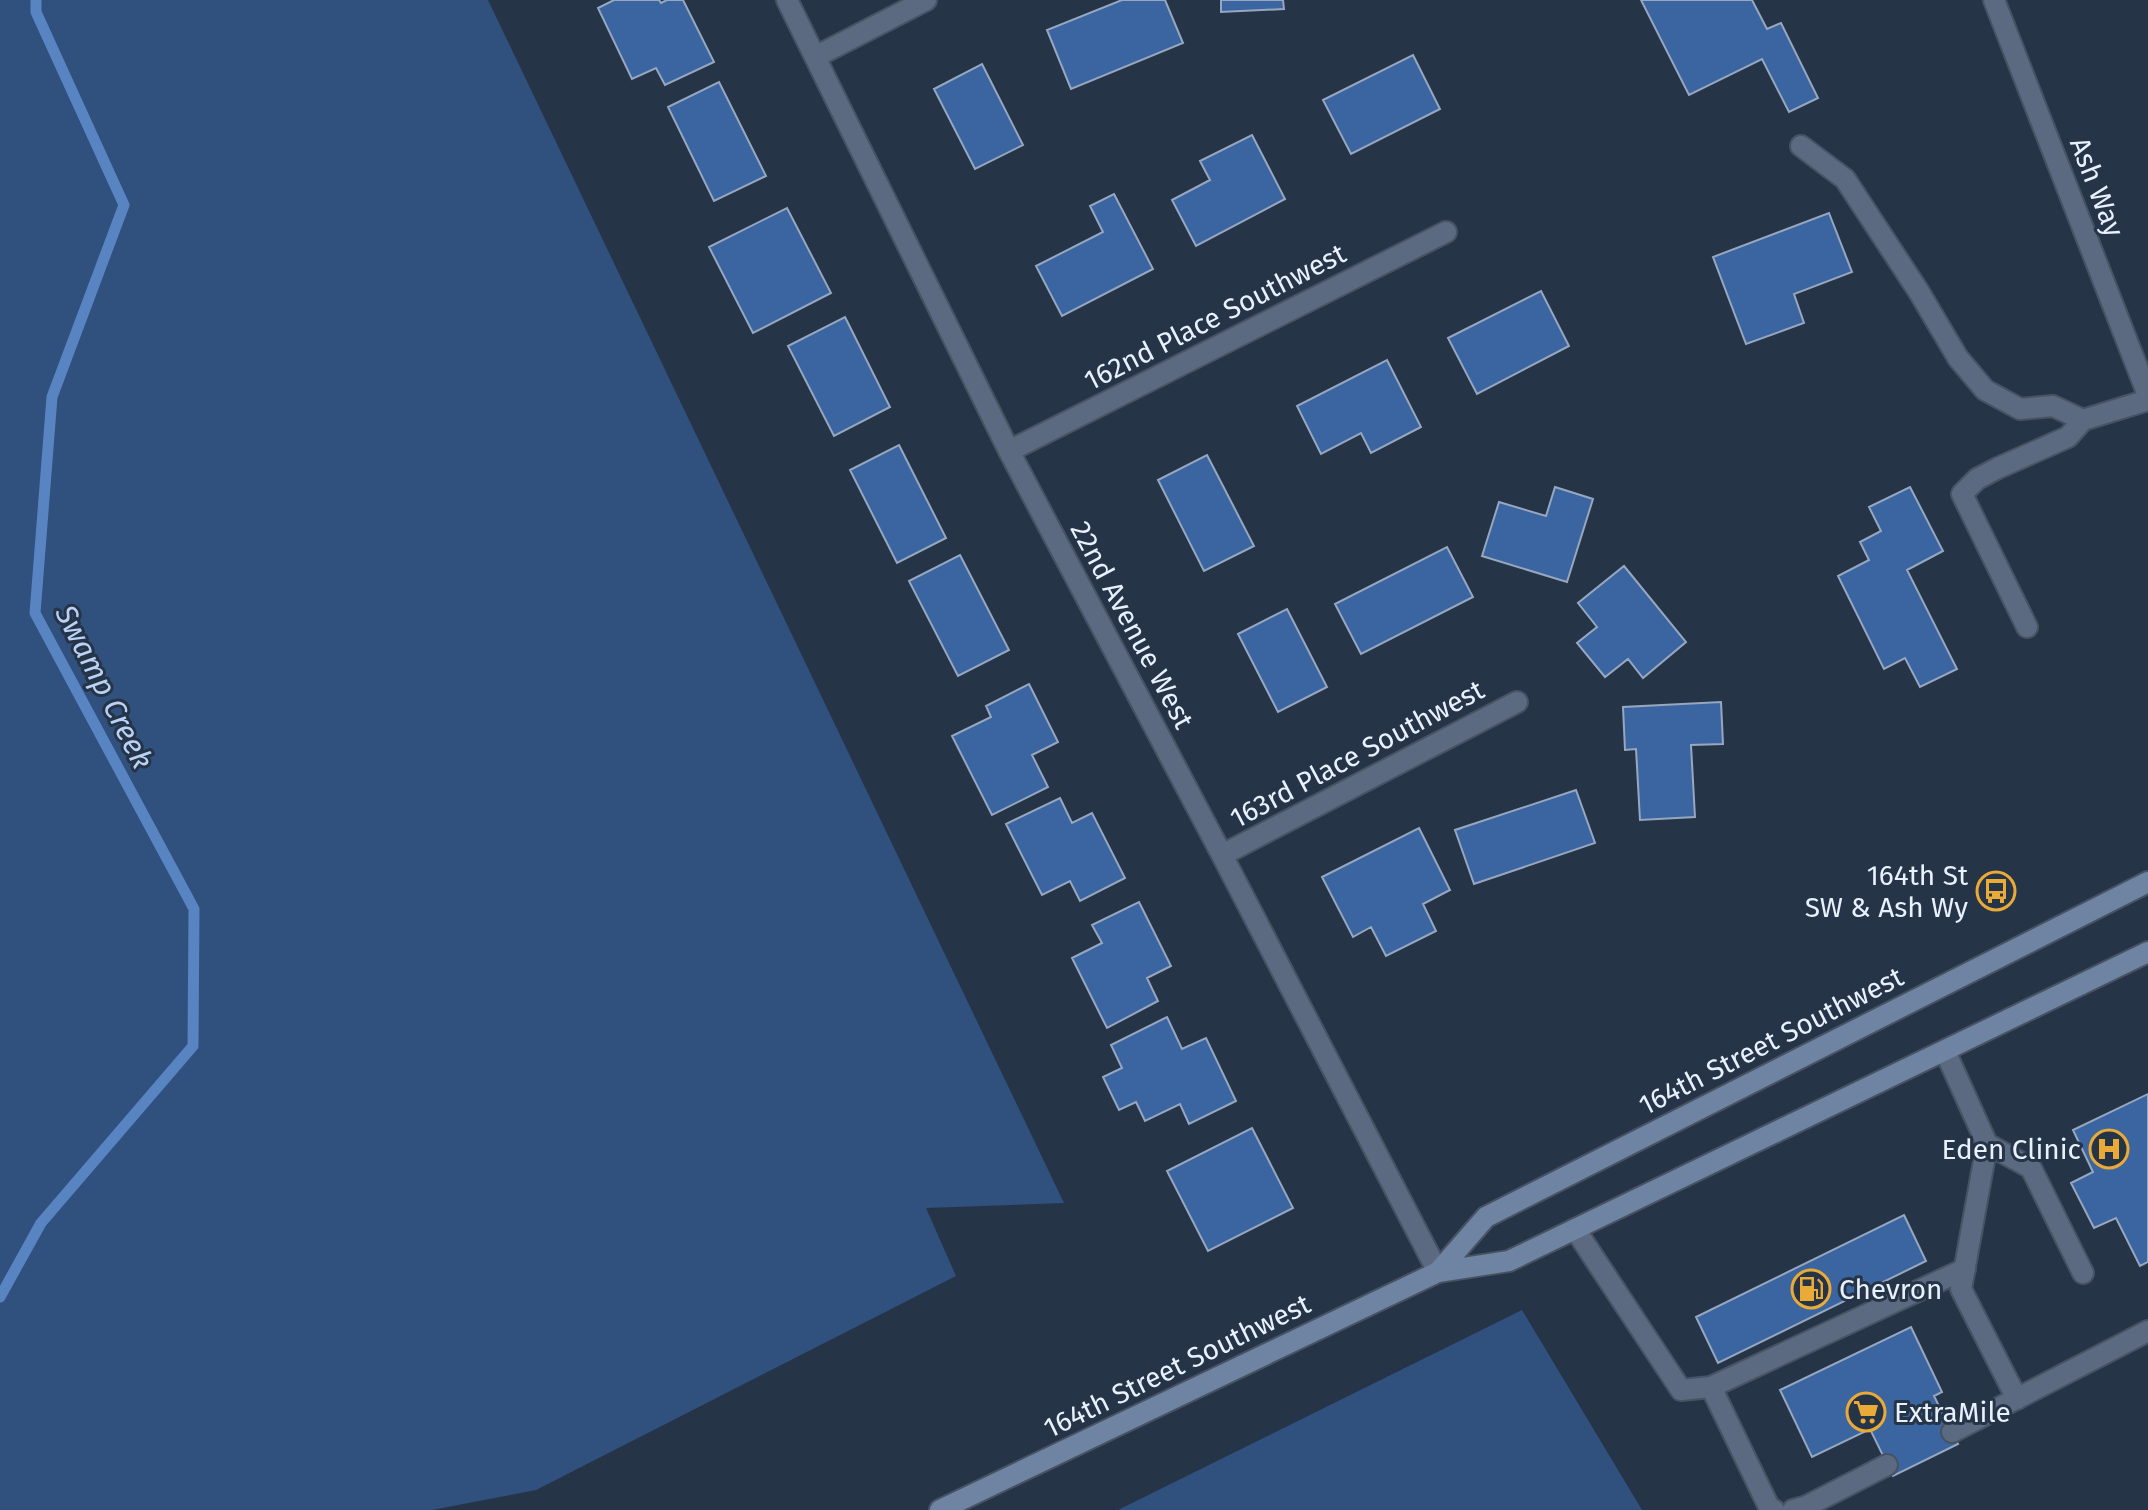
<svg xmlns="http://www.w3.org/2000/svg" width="2148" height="1510" viewBox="0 0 2148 1510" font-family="'Fira Sans',sans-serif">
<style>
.green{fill:#30507e}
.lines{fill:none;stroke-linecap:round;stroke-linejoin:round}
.stream{stroke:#5984c2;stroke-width:11}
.building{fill:#3b65a1;stroke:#96a7bf;stroke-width:2}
.service-casing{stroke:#475363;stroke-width:24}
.minor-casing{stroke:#475363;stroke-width:24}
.tertiary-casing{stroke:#475363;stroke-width:24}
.secondary-casing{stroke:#475363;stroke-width:24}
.service{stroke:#5b6a80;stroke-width:20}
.minor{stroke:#5b6a80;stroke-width:20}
.tertiary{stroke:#5b6a80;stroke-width:20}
.secondary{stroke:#6e84a2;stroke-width:20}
.labels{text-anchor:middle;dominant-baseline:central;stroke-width:6;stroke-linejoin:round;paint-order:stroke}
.street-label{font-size:28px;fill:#e8f1fe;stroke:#263448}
.poi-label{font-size:28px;fill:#e8f1fe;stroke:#263448;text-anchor:end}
.water-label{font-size:30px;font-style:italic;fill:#bad2f5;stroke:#263448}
</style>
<rect width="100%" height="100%" fill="#263448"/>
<path class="green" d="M0 0H488L1064 1203 926 1208 956 1276 536 1490 432 1510H0Z
M1522 1310 1642 1510H1118Z"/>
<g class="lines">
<path class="stream" d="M0 1297 41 1223 193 1046 194 909 35 613 52 397 124 205 36 12V0"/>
</g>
<path class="building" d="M614 0H659L661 3 667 0H683L714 62 665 85 656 68 632 79 598 8Z
M1122 0H1165L1183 43 1071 89 1047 30Z
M1221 0H1283L1284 9 1221 12Z
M1641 0H1752L1767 29 1781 23 1818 98 1789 112 1762 59 1689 95Z
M1413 55 1440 109 1351 154 1323 100Z
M982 64 1023 145 975 169 934 89Z
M719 82 766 176 714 201 668 107Z
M1252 135 1285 199 1196 246 1172 200 1210 180 1200 161Z
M1114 194 1153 269 1062 316 1036 266 1103 232 1090 206Z
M787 208 831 293 753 333 709 247Z
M1829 213 1852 272 1794 294 1804 323 1746 344 1713 257Z
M1541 291 1569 346 1477 394 1448 338Z
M845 317 890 407 834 436 788 346Z
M1387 360 1421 427 1371 453 1361 433 1321 454 1297 406Z
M899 445 946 538 897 563 850 470Z
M1207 455 1254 546 1204 571 1158 480Z
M1555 487 1593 499 1567 582 1482 556 1499 502 1546 516Z
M1910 487 1943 551 1907 570 1957 669 1920 687 1905 658 1884 669 1838 576 1869 560 1860 542 1881 531 1869 507Z
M1447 547 1473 597 1361 654 1335 604Z
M960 555 1009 650 958 676 909 581Z
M1624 566 1686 642 1643 678 1628 659 1605 677 1577 643 1597 627 1578 603Z
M1287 609 1327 687 1278 712 1238 634Z
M1029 684 1058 742 1032 755 1048 787 992 815 952 736 991 717 986 706Z
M1721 702 1723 744 1691 745 1695 817 1640 820 1636 749 1625 750 1623 707Z
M1576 790 1595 843 1474 884 1455 830Z
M1060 798 1072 823 1092 813 1125 878 1080 901 1070 881 1042 895 1006 824Z
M1419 828 1450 890 1423 904 1436 931 1386 956 1371 927 1353 937 1322 877Z
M1139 902 1171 966 1147 978 1158 1001 1107 1028 1072 958 1102 943 1092 925Z
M1167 1017 1182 1049 1206 1038 1236 1101 1189 1124 1180 1104 1145 1121 1136 1102 1119 1110 1103 1077 1122 1068 1111 1045Z
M2148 1094V1262L2140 1266 2116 1218 2094 1228 2071 1183 2093 1172 2073 1130Z
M1252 1128 1293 1208 1208 1251 1167 1171Z
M1904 1215 1926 1261 1718 1363 1696 1317Z
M1911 1327 1942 1392 1934 1396 1958 1444 1893 1476 1870 1429 1812 1457 1780 1390Z"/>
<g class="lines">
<g class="service-casing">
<path id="service" d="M1801 146 1845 179 1919 292 1958 358 1985 390 2020 409 2053 406 2083 420
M2027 627 1962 494 1977 479 1998 468 2068 437 2083 420 2148 400
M1945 1051 1987 1144 1961 1289 2017 1399
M1987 1144 2031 1168 2083 1273
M1575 1229 1681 1390 1711 1387 1769 1507 1774 1510
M1711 1387 1965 1269
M1952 1432 2148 1331
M1793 1510 1807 1506 1887 1465"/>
</g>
<g class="minor-casing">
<path id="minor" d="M787 0 1009 451 1222 855 1438 1272
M815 57 926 0
M1009 451 1446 232
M1222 855 1517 702"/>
</g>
<g class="tertiary-casing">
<path id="tertiary" d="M1994 0 2148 395"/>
</g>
<g class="secondary-casing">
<path id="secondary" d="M1438 1272 1486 1217 2148 882
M940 1510 1438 1272 1509 1261 2148 952"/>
</g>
<use href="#service" class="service"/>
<use href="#minor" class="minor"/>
<use href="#tertiary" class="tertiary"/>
<use href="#secondary" class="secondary"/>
</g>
<defs>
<g id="bus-ring" transform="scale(2)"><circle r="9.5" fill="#263448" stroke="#eaaa38" stroke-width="1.5"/><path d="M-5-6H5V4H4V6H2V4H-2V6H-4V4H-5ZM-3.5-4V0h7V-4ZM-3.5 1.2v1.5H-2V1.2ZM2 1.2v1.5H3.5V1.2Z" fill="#eaaa38"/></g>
<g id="hospital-ring" transform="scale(2)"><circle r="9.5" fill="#263448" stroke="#eaaa38" stroke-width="1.5"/><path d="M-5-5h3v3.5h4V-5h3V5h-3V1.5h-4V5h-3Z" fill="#eaaa38"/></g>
<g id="fuel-ring" transform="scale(2)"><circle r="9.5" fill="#263448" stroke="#eaaa38" stroke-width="1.5"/><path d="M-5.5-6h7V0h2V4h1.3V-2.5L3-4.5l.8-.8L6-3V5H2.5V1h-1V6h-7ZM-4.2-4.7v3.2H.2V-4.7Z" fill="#eaaa38"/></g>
<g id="supermarket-ring" transform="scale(2)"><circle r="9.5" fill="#263448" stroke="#eaaa38" stroke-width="1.5"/><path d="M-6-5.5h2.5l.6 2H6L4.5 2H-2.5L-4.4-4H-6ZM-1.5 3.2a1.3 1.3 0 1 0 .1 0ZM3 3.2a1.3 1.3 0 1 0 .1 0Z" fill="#eaaa38"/></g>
</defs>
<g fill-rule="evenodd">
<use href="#bus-ring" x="1996" y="891"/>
<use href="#hospital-ring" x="2109" y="1149"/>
<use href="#fuel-ring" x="1811" y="1289"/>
<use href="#supermarket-ring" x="1866" y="1412"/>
</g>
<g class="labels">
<g class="street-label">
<text transform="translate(2097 187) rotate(69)">Ash Way</text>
<text transform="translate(1215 317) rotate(-27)">162nd Place Southwest</text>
<text transform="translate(1132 625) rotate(62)">22nd Avenue West</text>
<text transform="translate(1357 754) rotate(-28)">163rd Place Southwest</text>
<text transform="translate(1771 1041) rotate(-27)">164th Street Southwest</text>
<text transform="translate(1177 1366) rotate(-26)">164th Street Southwest</text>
</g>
<g class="poi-label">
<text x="1968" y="875">164th St<tspan x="1968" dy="32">SW &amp; Ash Wy</tspan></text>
<text x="2081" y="1149">Eden Clinic</text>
<text x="1839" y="1289" text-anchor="start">Chevron</text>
<text x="1894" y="1412" text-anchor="start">ExtraMile</text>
</g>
<g class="water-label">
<text transform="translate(104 687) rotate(63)">Swamp Creek</text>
</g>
</g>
</svg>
